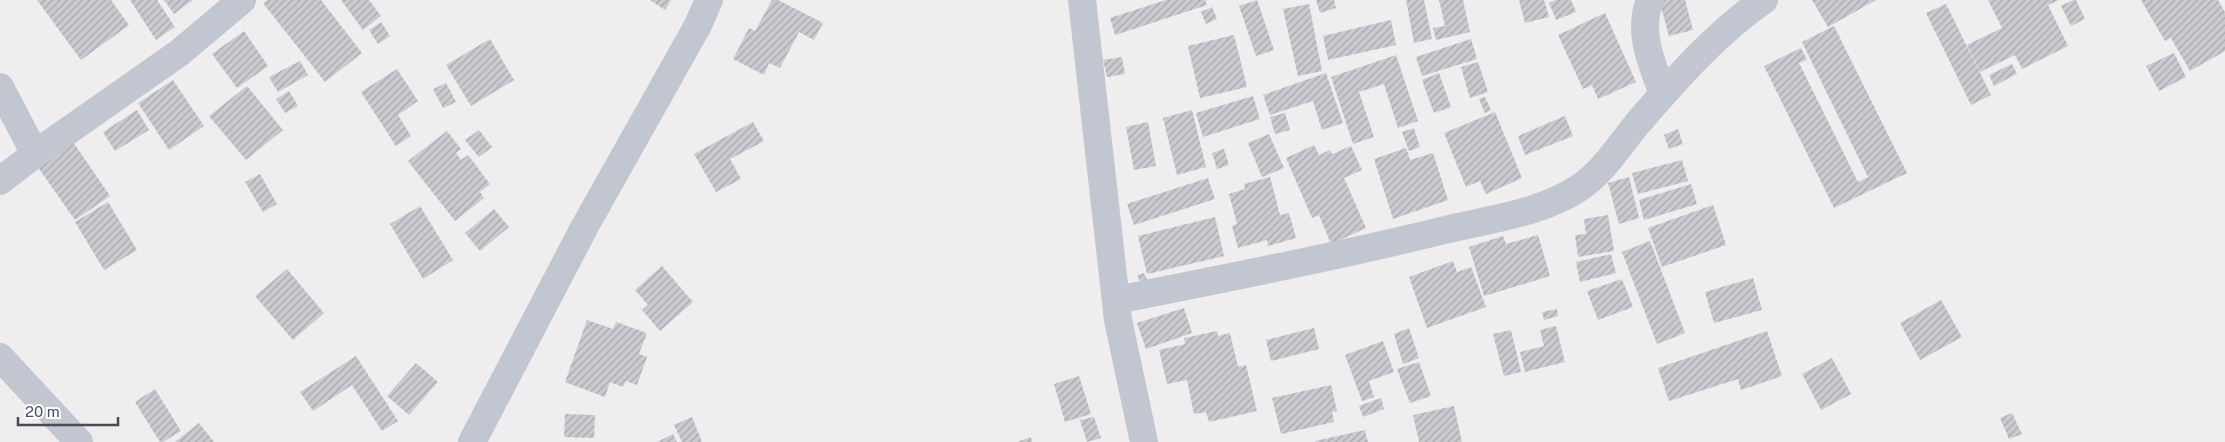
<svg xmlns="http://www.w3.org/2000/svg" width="2225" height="442" viewBox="0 0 2225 442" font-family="'Public Sans',sans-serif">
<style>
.building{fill:url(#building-hatch)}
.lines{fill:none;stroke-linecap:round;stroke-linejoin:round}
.street{stroke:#c1c6d1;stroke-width:28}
</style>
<defs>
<pattern id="building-hatch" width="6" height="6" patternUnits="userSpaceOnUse" patternTransform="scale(1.25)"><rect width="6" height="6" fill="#cacbd1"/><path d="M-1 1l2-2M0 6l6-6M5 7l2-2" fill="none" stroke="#a6a7ad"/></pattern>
</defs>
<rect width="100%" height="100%" fill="#efeded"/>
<path class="building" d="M37 0H111L129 25 81 60Z
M130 0H157L175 27 156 40Z
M164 0H193L174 14Z
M268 0H321L362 53 325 82 263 3Z
M341 0H369L381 16 363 30Z
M650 0H671L665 10Z
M772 0H778L823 23 814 40 799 32 780 68 769 63 764 75 733 59 749 28 755 31Z
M1166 0H1205L1207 5 1115 35 1110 18Z
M1257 0 1274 50 1256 56 1239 6Z
M1316 0H1334L1336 8 1320 13Z
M1406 0H1424L1432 39 1414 43Z
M1439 0H1463L1470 32 1436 40 1433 28 1445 26Z
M1519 0H1544L1549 17 1525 23Z
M1556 0H1571L1576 12 1556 20 1549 3Z
M1659 0H1685L1693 30 1669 36Z
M1812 0H1876L1828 27Z
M1988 0H2059L2048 5 2068 46 2022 69 2015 55 1980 72 1967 45 2002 28Z
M2073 0H2076L2085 19 2071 26 2061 6Z
M2141 0H2218L2225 12V51L2190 71 2171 38 2165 41Z
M1309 4 1322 71 1298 76 1283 9Z
M1946 4 1991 95 1971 105 1926 13Z
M1212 7 1217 19 1206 24 1201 12Z
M1605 13 1636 82 1598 99 1592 85 1583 89 1558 35Z
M1391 20 1396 45 1328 60 1323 36Z
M381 22 390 36 378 44 369 30Z
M1834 26 1907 173 1834 208 1764 66 1801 48 1807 60 1799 63 1858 182 1868 177 1802 42Z
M244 31 268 66 237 88 212 54Z
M1234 35 1247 87 1200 98 1188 46Z
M490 39 514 80 471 106 446 65Z
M1471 39 1477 59 1422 76 1416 57Z
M2174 53 2186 77 2159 91 2146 66Z
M1396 55 1418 121 1398 128 1384 84 1359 92 1374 137 1353 144 1331 77Z
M1122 57 1125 74 1107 77 1103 60Z
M300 61 308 75 278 92 269 77Z
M1478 62 1488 92 1470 98 1461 67Z
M2012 64 2017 74 1994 86 1989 75Z
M397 69 418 101 398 115 411 136 396 146 361 92Z
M1326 73 1343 123 1322 130 1313 101 1270 115 1263 95Z
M1439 73 1451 107 1434 113 1422 80Z
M173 80 204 126 169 150 138 103Z
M446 83 456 102 443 108 433 89Z
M247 86 283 130 246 160 209 116Z
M289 91 298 106 285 113 276 99Z
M1253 96 1260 119 1203 137 1196 113Z
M1485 97 1491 110 1485 113 1479 99Z
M137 110 149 130 115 151 103 132Z
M1192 110 1206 167 1177 175 1163 118Z
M1495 112 1522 178 1486 194 1480 181 1466 187 1444 133Z
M1285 113 1290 130 1275 134 1270 117Z
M1565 116 1573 136 1525 155 1518 136Z
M753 122 764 141 730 159 741 179 716 192 694 154Z
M1148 122 1156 166 1134 170 1126 127Z
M1414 128 1420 147 1409 151 1402 132Z
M1678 129 1683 144 1669 149 1664 135Z
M479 130 492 147 479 157 465 140Z
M447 131 461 149 456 153 461 160 468 155 490 184 480 192 484 198 455 221 408 161Z
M1269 134 1284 168 1262 177 1248 143Z
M73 142 110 196 75 220 37 166Z
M1314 145 1319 155 1330 150 1332 154 1351 146 1362 170 1344 178 1366 228 1331 244 1319 215 1312 218 1286 158Z
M1406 148 1410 160 1433 153 1448 200 1393 219 1374 159Z
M1224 149 1229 165 1217 169 1212 153Z
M1682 160 1688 181 1638 194 1632 173Z
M260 174 277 204 263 212 245 182Z
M1270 177 1280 215 1289 213 1296 238 1268 246 1267 240 1238 248 1232 226 1237 224 1229 194 1245 189 1244 184Z
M1629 177 1639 218 1619 224 1608 183Z
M1208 178 1215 199 1134 225 1127 204Z
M1691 184 1697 204 1644 220 1639 200Z
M108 202 137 250 104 270 75 222Z
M1713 205 1726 245 1662 267 1648 228Z
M420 206 453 260 423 279 390 224Z
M494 209 509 227 480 251 465 233Z
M1608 215 1614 251 1578 257 1575 235 1586 234 1584 219Z
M1215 217 1224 256 1147 274 1138 236Z
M1538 235 1550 276 1484 296 1469 247 1503 236 1506 244Z
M1650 241 1685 333 1657 344 1622 252Z
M1611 254 1616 273 1580 282 1576 262Z
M1453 261 1457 272 1471 267 1486 307 1427 328 1409 277Z
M662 266 693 302 660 331 642 310 648 305 635 290Z
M287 269 324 313 293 340 255 296Z
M1144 273 1148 281 1141 284 1137 275Z
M1753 278 1762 310 1714 323 1705 292Z
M1622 279 1633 307 1598 320 1587 291Z
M1941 300 1962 337 1920 360 1900 323Z
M1184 308 1192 333 1146 349 1137 323Z
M1557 309 1558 316 1544 320 1542 312Z
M587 320 613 329 616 322 647 333 639 354 647 357 637 385 626 381 623 387 610 382 605 397 565 382Z
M1556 326 1565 362 1525 372 1520 352 1544 346 1540 330Z
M1314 328 1319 349 1271 361 1266 340Z
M1409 328 1419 358 1403 364 1394 334Z
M1511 330 1521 372 1504 376 1493 334Z
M1217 331 1218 336 1230 333 1238 367 1246 365 1257 411 1209 422 1206 412 1194 414 1187 380 1167 384 1159 350 1185 344 1184 338Z
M1767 331 1782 376 1741 390 1738 379 1669 401 1658 368Z
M1383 341 1394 372 1369 381 1374 397 1362 401 1345 355Z
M356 356 398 421 382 431 352 385 313 411 300 392Z
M1832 358 1851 394 1821 410 1802 374Z
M1419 362 1431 396 1410 403 1397 369Z
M416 363 438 382 409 415 387 396Z
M1079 376 1091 414 1065 422 1054 384Z
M1331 385 1337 411 1332 412 1334 422 1281 434 1272 398Z
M155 389 181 431 163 442H160L135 402Z
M1381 398 1384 409 1363 417 1359 406Z
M1454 406 1462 442H1419L1413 415Z
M2012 413 2022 434 2009 439 2000 418Z
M565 414 595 415 594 438 564 437Z
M692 417 702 442H682L674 425Z
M1094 417 1101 438 1087 442 1080 420Z
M199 423 214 442H175Z
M1365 430 1368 442H1315V441Z
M673 434 677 442H657Z
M1031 437 1032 442H1017Z"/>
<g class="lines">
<path class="street" d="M1082 0 1118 320 1144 442
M1650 0C1637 33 1652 63 1663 94
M0 87 35 154
M0 181 35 154 179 53 242 0
M1116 300C1227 278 1339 256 1449 229 1492 219 1541 213 1579 188 1603 172 1619 146 1637 124 1675 80 1716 33 1764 0
M0 357 79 442
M472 442 585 226 697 27 709 0"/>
</g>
<path d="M18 417v8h100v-8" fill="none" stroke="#464d59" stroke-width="2.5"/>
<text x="25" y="417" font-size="15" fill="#464d59" stroke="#ffffff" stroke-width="4" paint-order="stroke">20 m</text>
</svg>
